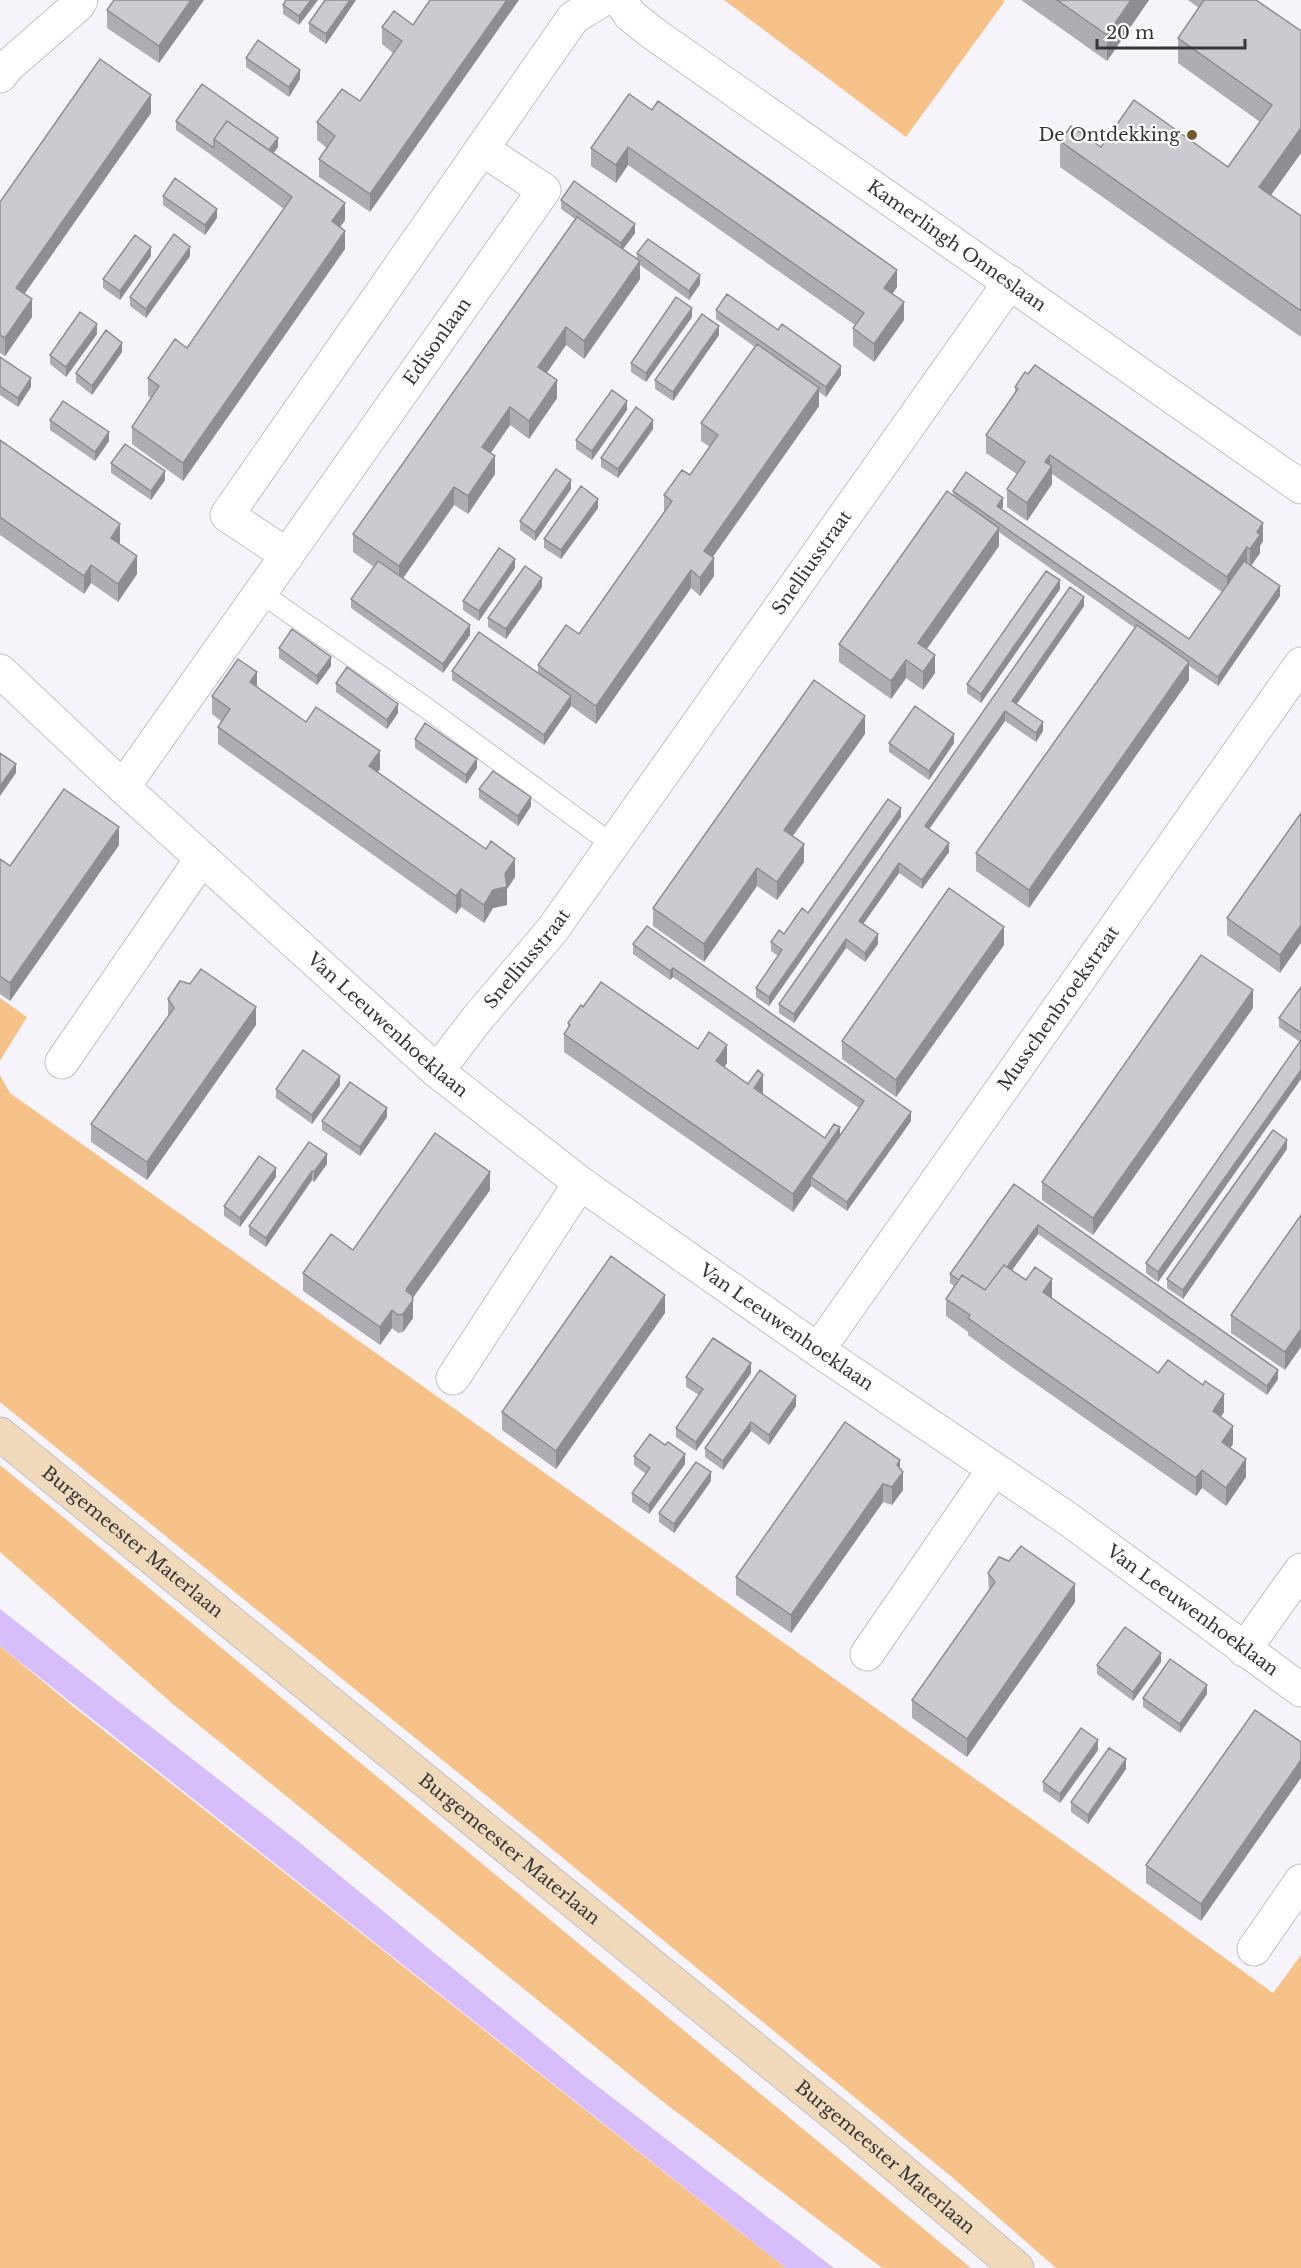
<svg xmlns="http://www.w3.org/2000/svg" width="1301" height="2268" viewBox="0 0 1301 2268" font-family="'Libre Baskerville',serif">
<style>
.green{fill:#f6c289}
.water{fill:#d7bdf9}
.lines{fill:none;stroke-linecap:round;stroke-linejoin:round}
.service-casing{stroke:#c2bfc7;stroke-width:22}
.minor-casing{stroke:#c2bfc7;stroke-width:35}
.secondary-casing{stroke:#c2bfc7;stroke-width:35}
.service{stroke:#fff;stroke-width:20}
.minor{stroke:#fff;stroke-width:33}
.secondary{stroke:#f1dabb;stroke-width:33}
.wall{fill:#afadb4}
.shaded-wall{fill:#8f8d92}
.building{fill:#ccc9d1;stroke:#8f8d92;stroke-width:1.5}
.poi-dot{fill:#77552d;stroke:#fff;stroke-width:2}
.labels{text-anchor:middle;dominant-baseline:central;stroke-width:4.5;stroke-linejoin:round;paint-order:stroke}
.poi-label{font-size:18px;fill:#373639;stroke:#fff;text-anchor:end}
.street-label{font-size:18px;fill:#373639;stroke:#fff}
</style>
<rect width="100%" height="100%" fill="#f6f3fb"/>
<path class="green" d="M724 0H1002L1005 1 906 137Z
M0 998 27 1017 0 1061Z
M0 1075 10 1093 1088 1859 1273 1993 1301 1955V2268H1056L953 2178 519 1822 0 1402Z
M0 1465 80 1531 971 2268H882L662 2101 174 1705 0 1552Z
M0 1646 74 1707 786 2268H0Z"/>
<path class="water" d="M0 1609 300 1843 583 2075 834 2268H786L0 1646Z"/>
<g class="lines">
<g class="service-casing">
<path id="service" d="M261 593 425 707 613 845"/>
</g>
<g class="minor-casing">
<g id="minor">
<path id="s1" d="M620 0 630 15 654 34 1301 487"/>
<path d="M0 76 8 66 78 5 81 0"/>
<path id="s2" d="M287 555 544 190 482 149"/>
<path id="s3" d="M0 671 123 787 437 1071 580 1183 818 1350 1068 1519 1301 1690"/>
<path d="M123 787 287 555 227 515 573 18 602 0"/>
<path d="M62 1062 202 858"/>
<path id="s4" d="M437 1071 477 1019 553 929 1010 282"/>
<path id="s5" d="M818 1350 1301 664"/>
<path d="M453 1378 580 1183"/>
<path d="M1244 1650 1301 1570"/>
<path d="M867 1654 994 1469"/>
<path d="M1254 1949 1301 1881"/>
</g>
</g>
<g class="secondary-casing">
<g id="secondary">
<path id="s6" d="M0 1434 850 2127 1017 2268"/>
</g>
</g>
<use href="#service" class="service"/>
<use href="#minor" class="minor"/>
<use href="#secondary" class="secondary"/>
</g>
<path class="wall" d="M204 0 159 63 107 28V10Z
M286 0H318L299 25 283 14V5Z
M325 0H356L326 44 309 32V23Z
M1021 0H1149L1107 61Z
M1188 0H1256L1301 153 1271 195 1301 216V337L1060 167V141L1228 167 1260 122 1178 63V38L1199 8Z
M413 25 370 212 319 177V159L327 148 317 140V122L360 101 393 53 382 44V27Z
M246 58 300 79 289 97 246 67Z
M629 94 897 287 892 294 904 320 874 362 853 346V328L855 325 628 165 616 183 591 166V148Z
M151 113 24 294 32 317 5 356 0 353V202Z
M176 121 278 147 273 153 345 220 340 227 345 249 183 481 132 444V427L151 398 148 396V378L187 348 284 209 214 157 176 130Z
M163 196 217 218 205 235 163 205Z
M561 200 635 233 623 249 637 259V253L700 284 689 300 640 265V279L584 359 566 345 547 373 557 398 529 439 510 425 491 453 495 474 468 514 454 505 403 578 470 635 443 673 351 608V599L374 567 353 552V534L575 219 561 209Z
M151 256 120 300 103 288V279Z
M190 256 146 318 130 306V297Z
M716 310 841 375 826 397 819 392V406L713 557 714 576 700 596 691 588 596 724 571 706 544 745 452 680V671L538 673V665L579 634 664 512V495L690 475 710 447 701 441V423L755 347 716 319Z
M692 317 646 382 631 372V363Z
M97 334 66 377 50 364V355Z
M719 335 673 401 655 389V380Z
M122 352 92 395 76 382V373Z
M0 357 31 387 18 407 0 395Z
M1015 387 1263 541 1260 546V553L1251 566 1280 596 1218 686 1189 666V680L1029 908 976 871V853L1135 628 999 532V546L927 649 935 673 923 690 906 678 891 699 839 662V644L953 495V491L1003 507 1001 509 1189 639 1222 592 1052 474V484L1027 521 1007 507V489L1017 474 986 453V435L1015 392Z
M627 410 592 460 576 449V440Z
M50 420 109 441 95 461 50 430Z
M653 429 618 478 601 467V458Z
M0 440 120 542 119 544 137 574 118 602 91 583 84 594 0 535Z
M111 463 165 480 151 500 111 473Z
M571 489 535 541 520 530V521Z
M598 508 561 559 544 548V539Z
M515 568 479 621 463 610V601Z
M542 587 506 639 488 627V618Z
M1060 589 981 703 967 693V684Z
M1084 606 1016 704 1043 731 1036 742 1005 721 929 829 949 852 922 889 899 873 863 924 878 944 865 962 846 948 794 1023 779 1013V1004Z
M279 648 331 666 317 685 279 658Z
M336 683 398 713 387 729 336 692Z
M257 687 306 722 380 769 377 772 515 877 507 889V905L493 908 484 923 461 907 456 914 218 744V727L221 721 212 714V696Z
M865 734 793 836 804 862 777 900 757 886 704 962 653 926V908Z
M415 739 477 768 466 784 415 748Z
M889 743H954L929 780 889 752Z
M479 789 531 806 518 826 479 798Z
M1301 813 1280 973 1227 935V918Z
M901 817 769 1006 756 997V988L778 956 771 951V942L784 934 808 913Z
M119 845 10 1001 0 994V859L10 866Z
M647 926 911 1121 847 1211 811 1186 793 1212 564 1052V1034L568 1029V1023L583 1007 698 1049 727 1063 724 1067 748 1084 763 1092 762 1094 825 1138 840 1136 859 1108 673 977 670 980 633 954V944Z
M1004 945 896 1097 842 1059V1041Z
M1301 987V1079L1158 1282 1146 1273V1263L1300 1042 1279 1027V1018Z
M168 999 256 1025 147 1180 91 1142V1124L168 1016Z
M1253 1008 1093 1235 1042 1200V1182Z
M340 1085 312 1124 276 1098V1089Z
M387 1117 360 1156 322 1130V1121Z
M309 1142 327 1164 314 1182 312 1180 266 1247 249 1235V1226Z
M1287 1149 1183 1299 1167 1288V1279Z
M276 1177 240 1227 224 1216V1206Z
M1014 1184 1278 1379 1267 1395 1038 1234 1012 1270 1052 1297 1051 1298 1157 1372 1224 1412 1221 1417 1233 1444 1230 1448 1246 1477 1226 1506 1202 1488 1196 1496 1006 1363 968 1335V1332L946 1316V1299L954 1286 950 1283V1274Z
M490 1190 412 1299 413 1318 403 1332 398 1333 392 1328 380 1345 303 1291V1273L353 1250Z
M1301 1215 1285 1370 1231 1333V1315Z
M665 1313 556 1469 502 1430V1412Z
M760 1370 796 1406 769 1445 751 1431 723 1470 705 1457V1448Z
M751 1373 696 1451 676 1437V1428L699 1395 686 1387V1377Z
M665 1445 685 1464 649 1514 632 1502V1493L646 1474 634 1465V1456Z
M900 1468 903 1490 892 1505 883 1502 791 1633 736 1595V1577Z
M711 1481 674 1533 659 1522V1513Z
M988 1573 1075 1602 967 1757 912 1718V1700L989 1591Z
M1161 1662 1133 1701 1097 1674V1665Z
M1207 1694 1180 1733 1143 1707V1698Z
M1255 1710 1201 1921 1146 1883V1865Z
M1098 1750 1060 1803 1043 1791V1782Z
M1126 1769 1088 1824 1071 1812V1802Z"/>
<path class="shaded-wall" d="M191 0H204L159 63V46Z
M311 0H318L299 25V16Z
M350 0H356L326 44V34Z
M507 0H519L370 212V194Z
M1131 0H1149L1107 61V35Z
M300 70V79L289 97V87Z
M151 95V113L16 306V288Z
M1301 128V153L1259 212V187Z
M278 138V147L265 165V156Z
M628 147V165L616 183V165Z
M345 203V220L332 239V221Z
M217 209V218L205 235V225Z
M635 224V233L621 252V243Z
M345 231V249L183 481V463Z
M151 247V256L120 300V291Z
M190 247V256L146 318V309Z
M640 261V279L584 359V341Z
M897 270V287L884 306V288Z
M700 275V284L689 300V291Z
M32 299V317L5 356V338Z
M904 302V320L874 362V344Z
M692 308V317L646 382V373Z
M97 324V334L66 377V367Z
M719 326V335L673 401V392Z
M566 327V345L538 385V367Z
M122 343V352L92 395V386Z
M841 366V375L826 397V387Z
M31 378V387L18 407V398Z
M557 380V398L529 439V421Z
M819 388V406L704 569V551Z
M627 401V410L592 460V451Z
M510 407V425L482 465V447Z
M653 420V429L618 478V469Z
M109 432V441L95 461V452Z
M1050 455V469L1052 466V484L1027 521V503L1045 462Z
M495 456V474L468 514V496Z
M165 471V480L151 500V491Z
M571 480V489L535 541V532Z
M454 487V505L399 584V566Z
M1003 498V507L997 516V506Z
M598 499V508L561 559V550Z
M1263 523V541L1260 546V553L1250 567V549L1257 532Z
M120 524V542L111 556V538Z
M999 528V546L918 661V643Z
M1247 547V565L1227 595V577Z
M137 556V574L118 602V584Z
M714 558V576L700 596V578Z
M515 559V568L479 621V611Z
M91 565V583L84 594V576Z
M691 570V588L596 724V706Z
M542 578V587L506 639V629Z
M1060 580V589L981 703V694Z
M1280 586V596L1218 686V677Z
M1084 597V606L1012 711V701Z
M470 625V635L443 673V664Z
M935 655V673L923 690V672Z
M331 657V666L317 685V676Z
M906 660V678L891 699V681Z
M1189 662V680L1029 908V890Z
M257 672V690L250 682Z
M571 696V706L544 745V735Z
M398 704V713L387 729V720Z
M1005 711V721L925 835V826Z
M865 716V734L784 848V830Z
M1043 722V731L1036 742V733Z
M954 734V743L929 780V771Z
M380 751V769L369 784V766Z
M477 759V768L466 784V775Z
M16 764V773L0 796V786Z
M531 797V806L518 826V816Z
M901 808V817L769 1006V997Z
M119 827V845L10 1001V983Z
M949 843V852L922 889V880Z
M804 844V862L777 900V882Z
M515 859V877L507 889V905L493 908 484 923V905Z
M899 863V873L859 930V921Z
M757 868V886L704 962V944Z
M461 889V907L456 914V896Z
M1301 925V943L1280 973V955Z
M1004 927V945L896 1097V1080Z
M878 934V944L865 962V953Z
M846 939V948L794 1023V1014Z
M673 968V977L670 980V971Z
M1253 990V1008L1093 1235V1218Z
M256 1007V1025L147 1180V1162Z
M727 1045V1063L716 1079V1061Z
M1301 1070V1079L1158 1282V1272Z
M763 1075V1092L754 1106V1088Z
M340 1076V1085L312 1124V1115Z
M387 1108V1117L360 1156V1147Z
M911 1112V1121L847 1211V1202Z
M840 1127V1145L811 1177V1186L793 1212V1194Z
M1287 1140V1149L1183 1299V1290Z
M327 1154V1164L314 1182V1172Z
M276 1168V1177L240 1227V1218Z
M312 1171V1180L266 1247V1238Z
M490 1172V1190L407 1306 406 1291 407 1288Z
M1038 1225V1234L985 1308V1299Z
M1052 1279V1297L1043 1310V1292Z
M665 1295V1313L556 1469V1451Z
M413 1300V1318L403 1332V1314Z
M392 1310V1328L380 1345V1327Z
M1301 1329V1347L1285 1370V1352Z
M751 1363V1373L696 1451V1442Z
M1278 1370V1379L1267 1395V1386Z
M1224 1394V1412L1213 1429V1411Z
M796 1396V1406L769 1445V1435Z
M751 1422V1431L723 1470V1461Z
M1233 1426V1444L1222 1459V1442Z
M685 1454V1464L649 1514V1505Z
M1246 1459V1477L1226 1506V1488Z
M900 1460V1476L903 1472V1490L892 1505V1487L897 1465Z
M1202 1470V1488L1196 1496V1478Z
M711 1472V1481L674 1533V1524Z
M883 1484V1502L791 1633V1615Z
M1075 1584V1602L967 1757V1739Z
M1161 1653V1662L1133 1701V1692Z
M1207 1685V1694L1180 1733V1724Z
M1098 1740V1750L1060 1803V1794Z
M1126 1759V1769L1088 1824V1815Z
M1301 1760V1778L1201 1921V1904Z"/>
<path class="building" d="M114 0H191L159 46 107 10Z
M286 0H311L299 16 283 5Z
M325 0H350L326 34 309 23Z
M430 0H507L370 194 319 159 335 136 317 122 342 89 360 101 402 41 382 27 394 11 413 25Z
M1057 0H1131L1107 35Z
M1204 0H1256L1301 31V128L1259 187 1301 216V311L1060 141 1071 126 1101 147 1134 100 1228 167 1272 105 1178 38Z
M258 40 300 70 289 87 246 58Z
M100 59 151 95 16 288 32 299 5 338 0 335V202Z
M202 84 278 138 269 150 227 121 214 139V148L176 121Z
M629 94 652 110 658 101 897 270 884 288 904 302 874 344 853 328 864 313 628 147 616 165 591 148Z
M227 121 345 203 332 221 345 231 183 463 132 427 159 386 148 378 175 339 187 348 292 197 214 139Z
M175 178 217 209 205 225 163 196Z
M574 181 635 224 621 243 561 200Z
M577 217 640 261 584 341 566 327 538 367 557 380 529 421 510 407 482 447 495 456 468 496 454 487 399 566 353 534Z
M174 234 190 247 146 309 130 297Z
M135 235 151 247 120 291 103 279Z
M648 239 700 275 689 291 637 253Z
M727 294 778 330 782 324 841 366 826 387 716 310Z
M676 297 692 308 646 373 631 363Z
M80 312 97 324 66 367 50 355Z
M702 314 719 326 673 392 655 380Z
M106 330 122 343 92 386 76 373Z
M757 344 819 388 704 551 714 558 700 578 691 570 596 706 538 665 566 625 579 634 672 501 664 495 682 470 690 475 718 435 701 423Z
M0 357 31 378 18 398 0 386Z
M1035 365 1263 523 1257 532 1260 535 1250 549 1247 547 1227 577 1050 455 1045 462 1052 466 1027 503 1007 489 1025 462 986 435 1018 389 1015 387 1025 372 1028 374Z
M612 390 627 401 592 451 576 440Z
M63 401 109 432 95 452 50 420Z
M636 407 653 420 618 469 601 458Z
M0 440 120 524 111 538 137 556 118 584 91 565 84 576 0 517Z
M125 444 165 471 151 491 111 463Z
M556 469 571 480 535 532 520 521Z
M966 472 1003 498 997 506 1189 639 1244 561 1280 586 1218 677 953 491Z
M581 486 598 499 561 550 544 539Z
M947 491 999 528 918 643 935 655 923 672 906 660 891 681 839 644Z
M499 548 515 559 479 611 463 601Z
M378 561 470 625 443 664 351 599Z
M525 566 542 578 506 629 488 618Z
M1046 571 1060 580 981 694 967 684Z
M1070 587 1084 597 1012 701 1043 722 1036 733 1005 711 925 826 949 843 922 880 899 863 859 921 878 934 865 953 846 939 794 1014 779 1004Z
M1137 625 1189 662 1029 890 976 853Z
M292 629 331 657 317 676 279 648Z
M479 632 571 696 544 735 452 671Z
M238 659 257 672 250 682 306 722 316 707 380 751 369 766 486 849 491 841 515 859 505 874 507 887 493 890 484 905 461 889 456 896 218 727 230 709 212 696Z
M347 667 398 704 387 720 336 683Z
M814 680 865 716 784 830 804 844 777 882 757 868 704 944 653 908Z
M915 706 954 734 929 771 889 743Z
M425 723 477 759 466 775 415 739Z
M0 753 16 764 0 786Z
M493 771 531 797 518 816 479 789Z
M64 789 119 827 10 983 0 976V859L10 866Z
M888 799 901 808 769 997 756 988 782 950 771 942 779 930 784 934 802 908 808 913Z
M1301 813V925L1280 955 1227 918Z
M949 888 1004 927 896 1080 842 1041Z
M647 926 911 1112 847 1202 811 1177 864 1101 673 968 670 971 633 944Z
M1201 955 1253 990 1093 1218 1042 1182Z
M201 969 256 1007 147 1162 91 1124 174 1008 168 999 180 981 190 984Z
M601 982 698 1049 709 1032 727 1045 716 1061 748 1084 758 1070 763 1075 754 1088 825 1138 834 1124 840 1127 793 1194 564 1034 570 1025 568 1023 581 1005 583 1007Z
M1301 987V1033L1279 1018Z
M1301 1040V1070L1158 1272 1146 1263Z
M303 1050 340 1076 312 1115 276 1089Z
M350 1082 387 1108 360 1147 322 1121Z
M1273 1130 1287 1140 1183 1290 1167 1279Z
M435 1133 490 1172 407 1288 406 1291 412 1295 413 1300 403 1314 398 1315 392 1310 380 1327 303 1273 331 1234 353 1250Z
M309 1142 327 1154 314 1172 312 1171 266 1238 249 1226Z
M259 1156 276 1168 240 1218 224 1206Z
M1014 1184 1278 1370 1267 1386 1038 1225 1007 1267 1004 1265 985 1290 962 1275 959 1280 950 1274Z
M1301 1215V1329L1285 1352 1231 1315Z
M611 1256 665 1295 556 1451 502 1412Z
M1004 1265 1026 1280 1035 1267 1052 1279 1043 1292 1157 1372 1158 1373 1168 1360 1203 1385 1205 1381 1224 1394 1213 1411 1233 1426 1222 1442 1246 1459 1226 1488 1202 1470 1196 1478 1006 1345 968 1318 970 1315 946 1299 962 1275 985 1290Z
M713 1338 751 1363 696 1442 676 1428 703 1389 686 1377Z
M760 1370 796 1396 769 1435 751 1422 723 1461 705 1448Z
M845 1422 900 1460 897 1465 903 1472 892 1487 883 1484 791 1615 736 1577Z
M650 1434 665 1445 668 1442 685 1454 649 1505 632 1493 650 1468 634 1456Z
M696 1462 711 1472 674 1524 659 1513Z
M1021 1546 1075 1584 967 1739 912 1700 995 1582 988 1573 999 1557 1009 1561Z
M1125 1627 1161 1653 1133 1692 1097 1665Z
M1170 1659 1207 1685 1180 1724 1143 1698Z
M1255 1710 1301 1742V1760L1201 1904 1146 1865Z
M1081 1728 1098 1740 1060 1794 1043 1782Z
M1109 1748 1126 1759 1088 1815 1071 1802Z"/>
<circle class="poi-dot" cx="1192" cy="135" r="6"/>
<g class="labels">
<g class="poi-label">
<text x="1180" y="135">De Ontdekking</text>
</g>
<g class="street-label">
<text stroke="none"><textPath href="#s1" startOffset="418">Kamerlingh Onneslaan</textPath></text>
<text stroke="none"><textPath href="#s2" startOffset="261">Edisonlaan</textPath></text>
<text stroke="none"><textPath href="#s4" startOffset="632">Snelliusstraat</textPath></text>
<text stroke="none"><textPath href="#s4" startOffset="144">Snelliusstraat</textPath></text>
<text stroke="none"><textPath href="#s5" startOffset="418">Musschenbroekstraat</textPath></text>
<text stroke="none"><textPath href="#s3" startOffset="525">Van Leeuwenhoeklaan</textPath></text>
<text stroke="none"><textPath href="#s3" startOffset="1026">Van Leeuwenhoeklaan</textPath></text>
<text stroke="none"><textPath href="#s6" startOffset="171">Burgemeester Materlaan</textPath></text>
<text stroke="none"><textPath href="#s3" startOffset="1521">Van Leeuwenhoeklaan</textPath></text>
<text stroke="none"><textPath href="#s6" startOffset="657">Burgemeester Materlaan</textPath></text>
<text stroke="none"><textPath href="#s6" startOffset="1143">Burgemeester Materlaan</textPath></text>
</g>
</g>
<path d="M1097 39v9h148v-9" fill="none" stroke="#373639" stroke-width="3"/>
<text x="1106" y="39" font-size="18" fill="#373639" stroke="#ffffff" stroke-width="4.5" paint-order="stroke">20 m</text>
</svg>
